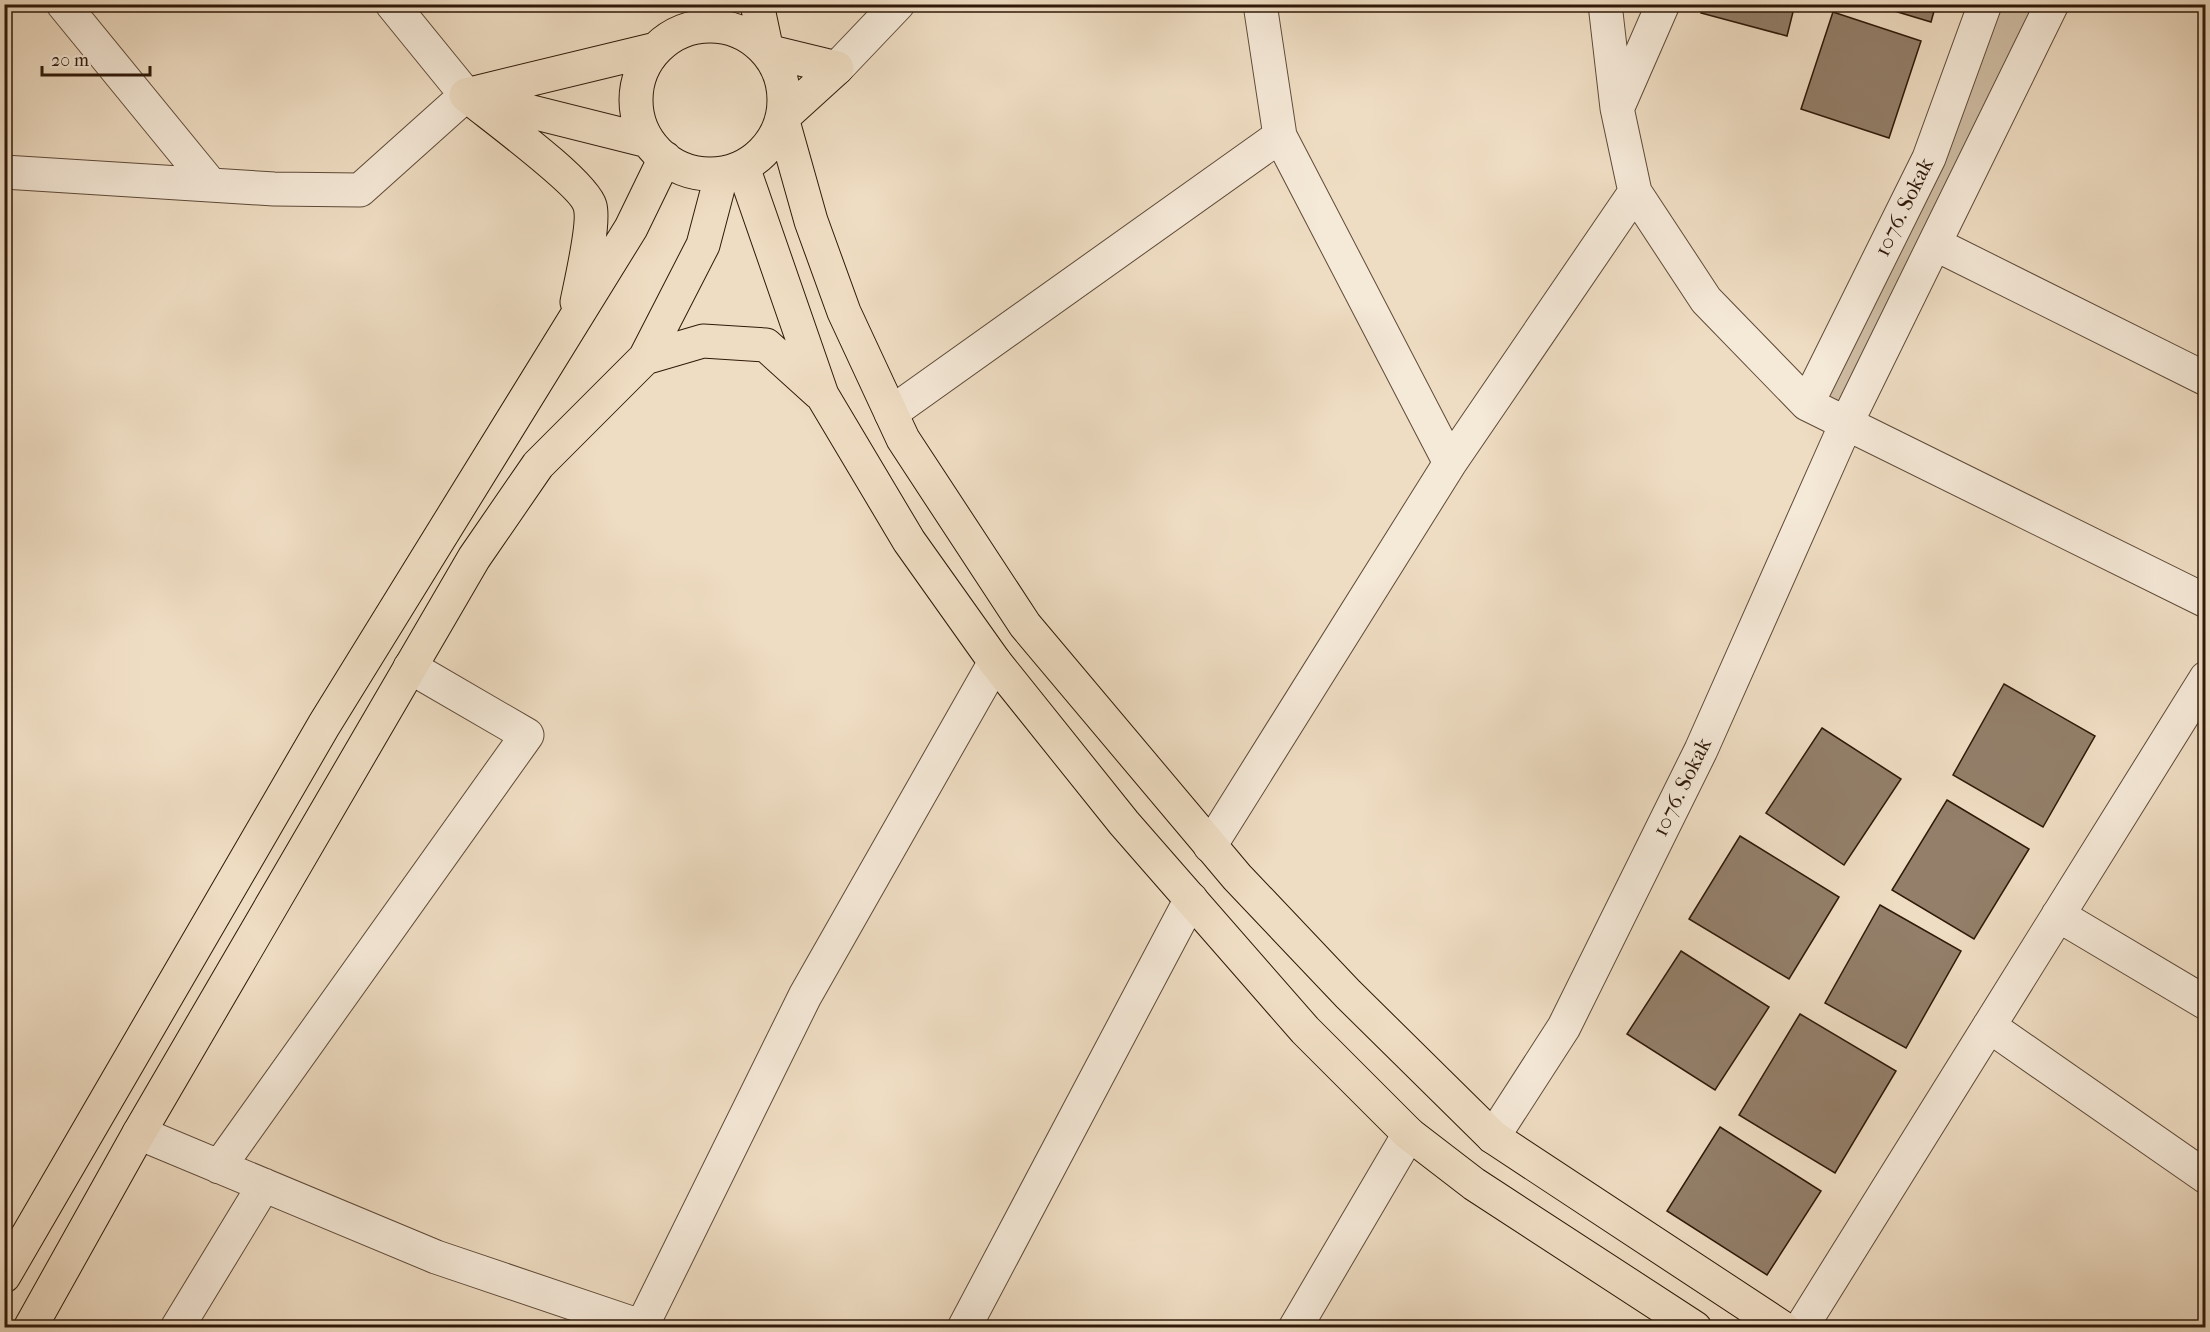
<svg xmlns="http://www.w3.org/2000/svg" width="2210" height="1332" viewBox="0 0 2210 1332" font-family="'IM FELL French Canon',serif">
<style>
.green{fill:#cebca3;stroke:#7e6a56;stroke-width:1.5}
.building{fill:#937f6a;stroke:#2f1909;stroke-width:1.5}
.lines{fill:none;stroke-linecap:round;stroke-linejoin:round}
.minor-casing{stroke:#5f4a38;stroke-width:35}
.major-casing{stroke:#2f1909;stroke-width:35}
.minor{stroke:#f5e9d8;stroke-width:33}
.major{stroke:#efddc3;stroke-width:33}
.labels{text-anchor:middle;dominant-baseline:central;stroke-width:5;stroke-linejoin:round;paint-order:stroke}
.street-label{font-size:22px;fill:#2f1909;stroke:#f5e9d8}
</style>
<rect width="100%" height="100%" fill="#efddc3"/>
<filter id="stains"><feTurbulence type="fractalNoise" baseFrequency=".00333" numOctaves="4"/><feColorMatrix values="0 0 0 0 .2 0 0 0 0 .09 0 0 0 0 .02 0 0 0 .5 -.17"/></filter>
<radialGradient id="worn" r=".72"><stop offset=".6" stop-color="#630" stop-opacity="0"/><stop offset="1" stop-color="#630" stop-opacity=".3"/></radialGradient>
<path class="green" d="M1985 5H2052L1846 424 1807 404Z"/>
<path class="building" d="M1704 4H1795L1787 36 1701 13Z
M1871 4H1936L1931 22Z
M1833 12 1921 41 1889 138 1801 109Z
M2004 684 2095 736 2043 827 1953 775Z
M1822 728 1901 779 1844 865 1766 813Z
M1947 800 2029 849 1974 939 1892 890Z
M1740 836 1839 897 1789 979 1689 919Z
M1880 905 1961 951 1906 1048 1825 1003Z
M1681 951 1769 1007 1715 1090 1627 1034Z
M1800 1014 1896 1071 1835 1173 1739 1115Z
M1720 1127 1821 1191 1767 1275 1667 1211Z"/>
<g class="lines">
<g class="minor-casing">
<path id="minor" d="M63 4 211 185
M1260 4 1280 136 1450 463
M1605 4 1617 108 1635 192 1706 300 1807 404 2206 601
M837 68 898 4
M1618 107 1663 4
M4 172 274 189 360 190 466 95 392 4
M1935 244 2206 379
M1807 404 1929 158 1985 4
M891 413 1280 136
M1210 846 1450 463 1635 192
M2058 915 2206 1003
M1989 1026 2206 1177
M139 1133 436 1257 646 1328
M1493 1137 1564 1027 1701 750 1846 424 2052 4
M219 1167 527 735 410 667
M177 1328 264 1185
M641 1328 805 996 995 662
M964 1328 1191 899
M1295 1328 1409 1134
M1801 1328 2206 678"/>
</g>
<g class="major-casing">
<path id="major" d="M757 4 767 51 837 68 782 118 811 221 844 312 903 439 1025 625 1237 877 1348 994 1493 1137 1783 1328
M636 100a74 74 0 1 1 148 0a74 74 0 1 1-148 0Z
M466 95C489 114 584 183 590 206 595 223 581 282 577 302
M466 95 656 49
M476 98 648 141
M743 167 822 395 909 541 995 662 1124 823 1305 1030 1409 1134 1474 1184 1695 1328
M645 358 703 341 766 345 819 393
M4 1276 324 725 631 228 665 158
M30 1328 139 1133 474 558 538 465 645 358 703 245 722 173"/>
</g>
<use href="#minor" class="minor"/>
<use href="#major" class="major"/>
</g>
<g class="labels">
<g class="street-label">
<text transform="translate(1904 207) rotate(-64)">1076. Sokak</text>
<text transform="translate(1682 787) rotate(-64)">1076. Sokak</text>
</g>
</g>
<rect width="2210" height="1332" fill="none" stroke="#efddc3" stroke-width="24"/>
<rect x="6" y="6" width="2198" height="1320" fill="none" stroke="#2f1909" stroke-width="3"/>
<rect x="12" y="12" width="2186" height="1308" fill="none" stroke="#2f1909" stroke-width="1.5"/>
<path d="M42 66v9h108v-9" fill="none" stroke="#2f1909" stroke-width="3"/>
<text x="51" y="66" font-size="18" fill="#2f1909" stroke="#f5e9d8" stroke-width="4.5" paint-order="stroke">20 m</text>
<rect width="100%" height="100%" filter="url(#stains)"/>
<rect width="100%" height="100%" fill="url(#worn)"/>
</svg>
